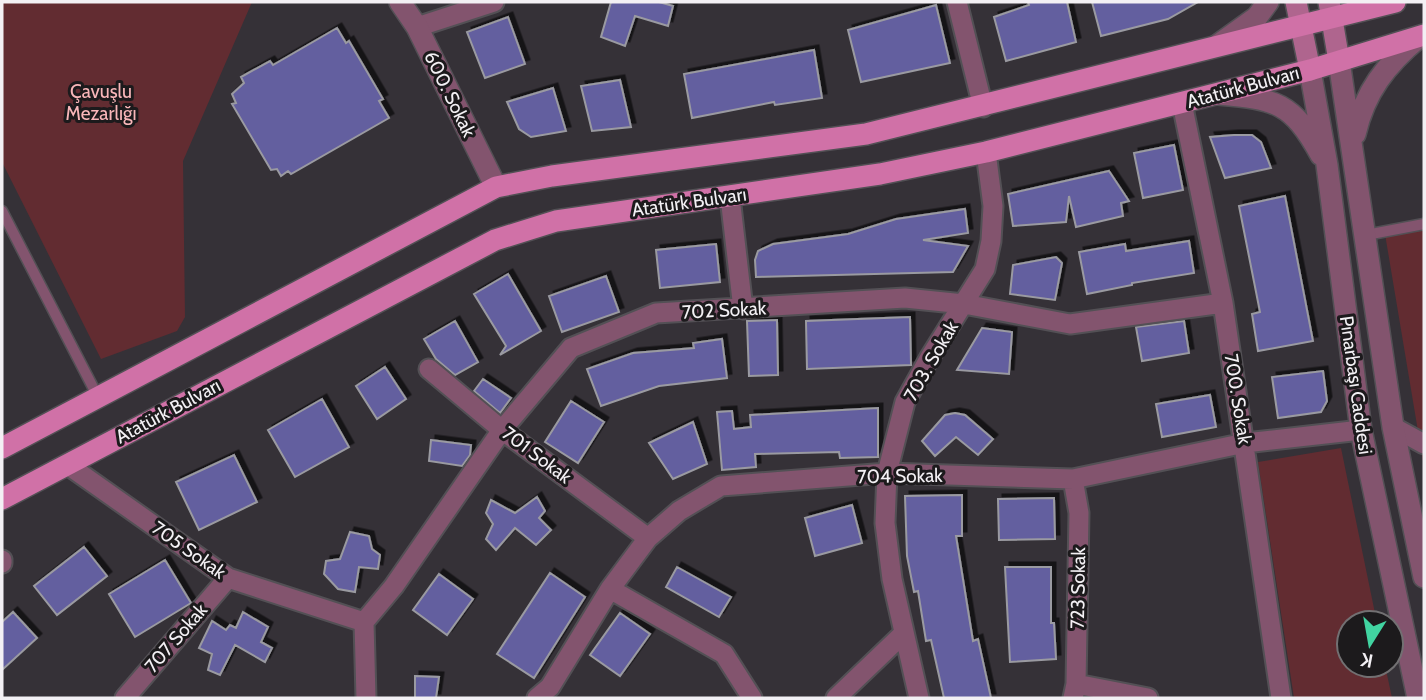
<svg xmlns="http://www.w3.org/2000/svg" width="1426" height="700" viewBox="0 0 1426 700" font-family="Cabin,sans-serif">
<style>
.green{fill:#622c31}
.building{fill:#635e9f;stroke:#9a9aa1;stroke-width:2;filter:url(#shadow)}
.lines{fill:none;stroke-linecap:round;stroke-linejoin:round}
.service-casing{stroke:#535055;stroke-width:13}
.minor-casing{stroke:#535055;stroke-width:23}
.tertiary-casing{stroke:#535055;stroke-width:24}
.secondary-casing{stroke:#535055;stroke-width:24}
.primary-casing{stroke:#535055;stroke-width:24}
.service{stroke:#83546e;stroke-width:10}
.minor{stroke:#83546e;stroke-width:19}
.tertiary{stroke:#83546e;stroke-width:21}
.secondary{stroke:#af658e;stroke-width:21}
.primary{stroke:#d071a7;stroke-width:21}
.labels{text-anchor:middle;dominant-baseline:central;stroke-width:6;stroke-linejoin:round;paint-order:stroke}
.street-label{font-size:19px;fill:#f3f0f4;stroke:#1c1a1c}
.park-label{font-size:19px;fill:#f9b6b9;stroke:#1c1a1c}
</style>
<defs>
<filter id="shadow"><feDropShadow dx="4.5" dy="-4.5" stdDeviation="0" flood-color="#0009"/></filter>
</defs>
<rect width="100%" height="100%" fill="#353137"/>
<path class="green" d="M2 2H252L183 161 185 317 177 331 101 359 2 162Z
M1424 230V467L1385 234Z
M1341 448 1377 623H1349V665H1385L1392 698H1294L1258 462Z"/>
<path class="building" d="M611 2H659L673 6 668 26 635 16 625 46 601 37Z
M1028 2H1067L1076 42 1006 61 994 17 1029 5Z
M1092 2H1198L1168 19 1101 36Z
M936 5 950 63 861 82 848 30Z
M508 17 525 64 485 78 467 32Z
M337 28 346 43 349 41 383 99 379 101 389 118 291 174 288 171 281 176 277 169 271 170 232 104 236 103 232 94 244 83 241 77 270 61 273 65Z
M814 50 822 98 775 105 774 102 692 118 684 74Z
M620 80 631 127 592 131 581 86Z
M553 88 566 131 531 137 519 129 507 102Z
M1234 135H1252L1261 142 1271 168 1225 178 1210 137Z
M1174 145 1183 190 1143 198 1134 153Z
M1109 171 1129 201 1121 203 1123 216 1076 227 1069 196 1066 222 1013 226 1008 194Z
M1285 196 1313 341 1258 351 1252 314 1260 312 1239 206Z
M965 209 968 233 923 240 968 246 953 272 756 277 755 260 758 251 773 244 848 234 896 219Z
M1189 241 1194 273 1132 283V285L1087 294 1079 252 1125 244 1126 251Z
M716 244 720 282 660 288 656 250Z
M1056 257 1062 263 1055 300 1010 294 1013 265Z
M508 274 541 331 500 355 506 346 474 294Z
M606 276 619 312 562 332 549 296Z
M910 317 911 365 807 369 806 321Z
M777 320 778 375 749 376 747 321Z
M455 321 478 362 455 375 436 359 424 339Z
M1184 321 1189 353 1142 361 1136 327Z
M982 328 1012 332 1009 374 957 370Z
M722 339 727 378 659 386 601 406 587 369 633 353 694 348 693 343Z
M385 367 406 399 377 419 356 386Z
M1323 371 1327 401 1321 412 1278 418 1272 377Z
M483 379 511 398 500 413 474 391Z
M1210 395 1216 427 1162 437 1156 404Z
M322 399 349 447 295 477 268 430Z
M571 401 604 422 578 463 545 442Z
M878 408V457L840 458 839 452 755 454 756 467 722 470 717 412 732 411 734 429 751 427 750 415Z
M955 413 965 415 993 439 978 455 956 437 935 456 922 441 945 415Z
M693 422 707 464 673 479 649 443Z
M431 440 471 445 470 455 462 466 429 461Z
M234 455 257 502 199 530 176 482Z
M962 495V536H956L973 641 978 639 991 698H944L931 640 926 641 918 591 914 592 907 556 905 496Z
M537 497 545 511 539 518 551 530 536 545 515 528 496 550 486 539 493 524 486 513 491 500 515 513Z
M1054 498 1055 539 999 540 998 499Z
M852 505 862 543 815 556 805 518Z
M350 532 369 536 372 549 380 555 378 569 359 567 355 592 338 589 324 574 326 561 340 559Z
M84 547 107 576 57 615 34 586Z
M165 560 191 603 135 637 109 594Z
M677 567 731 597 719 617 666 587Z
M1005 567H1051V623H1054L1056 659 1010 662Z
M550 573 585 597 534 678 497 654Z
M439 574 473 599 447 635 413 610Z
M13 612 37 638 2 670V622Z
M243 612 268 627 261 642 272 648 265 662 235 645 220 675 208 670 212 654 199 648 212 621 226 630 230 625 236 628Z
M620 613 650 634 620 676 590 655Z
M415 676 439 677 436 698H415Z"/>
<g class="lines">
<g class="service-casing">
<path id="service" d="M2 211 98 397
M1366 235 1424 224"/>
</g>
<g class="minor-casing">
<path id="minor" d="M957 2 983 107
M417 27 494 2
M1182 103 1223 303 1281 698
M730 197 743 309
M429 369 502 430 648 538
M1393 427 1424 444
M68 465 228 578 364 622
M1073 479 1079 513 1076 684 1073 698
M2 560V563
M610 589 724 654 752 698
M364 622 394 586 502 430 571 348 656 313 905 298 964 304 1070 324 1223 303
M364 622 366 698
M1076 684 1148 698
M125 698 228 578
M537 698 550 687 610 589 648 538 679 511 721 486 887 473 1073 479 1245 443 1361 430
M836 698 903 634
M919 698 892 579 885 523 887 473 905 402 930 357 985 269 991 241 993 206 986 152"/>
</g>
<g class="tertiary-casing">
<path id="tertiary" d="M400 2 417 27 496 187
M1218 45 1257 17 1268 2
M1339 61 1393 427 1424 577
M1310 70 1327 165 1361 430 1418 698
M1218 94C1276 99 1292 102 1321 155
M1355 134C1365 91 1386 65 1419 37"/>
</g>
<g class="secondary-casing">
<path id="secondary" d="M1296 2 1310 70
M1329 2 1339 61"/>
</g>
<g class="primary-casing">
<path id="primary" d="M2 448 496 187 552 176 866 134 1395 2
M2 499 495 240 556 221 880 174 986 152 1310 70 1424 35"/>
</g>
<use href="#service" class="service"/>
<use href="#minor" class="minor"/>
<use href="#tertiary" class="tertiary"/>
<use href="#secondary" class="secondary"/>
<use href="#primary" class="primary"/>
</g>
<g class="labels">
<g class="street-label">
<text transform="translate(1243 87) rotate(-15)">Atatürk Bulvarı</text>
<text transform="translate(450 94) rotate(64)">600. Sokak</text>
<text transform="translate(689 202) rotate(-8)">Atatürk Bulvarı</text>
<text transform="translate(724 310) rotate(-3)">702 Sokak</text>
<text transform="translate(931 361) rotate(-60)">703. Sokak</text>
<text transform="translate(1356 385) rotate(82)">Pınarbaşı Caddesi</text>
<text transform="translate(1238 399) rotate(81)">700. Sokak</text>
<text transform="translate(168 411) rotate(-28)">Atatürk Bulvarı</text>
<text transform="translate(537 455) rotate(37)">701 Sokak</text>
<text transform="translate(900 476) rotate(-1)">704 Sokak</text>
<text transform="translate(189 550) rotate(35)">705 Sokak</text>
<text transform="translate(1078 588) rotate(-89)">723 Sokak</text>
<text transform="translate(176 638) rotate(-49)">707 Sokak</text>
</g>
<g class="park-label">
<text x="101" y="91">Çavuşlu<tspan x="101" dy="22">Mezarlığı</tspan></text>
</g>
</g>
<rect width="1426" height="700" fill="none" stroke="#f3f0f4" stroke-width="7"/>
<g transform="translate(1370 644) rotate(191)"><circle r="33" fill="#1c1a1c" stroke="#727072" stroke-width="2"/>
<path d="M0-5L12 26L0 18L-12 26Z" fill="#41d4a1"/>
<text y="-10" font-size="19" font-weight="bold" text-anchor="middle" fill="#f3f0f4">K</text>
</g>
</svg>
